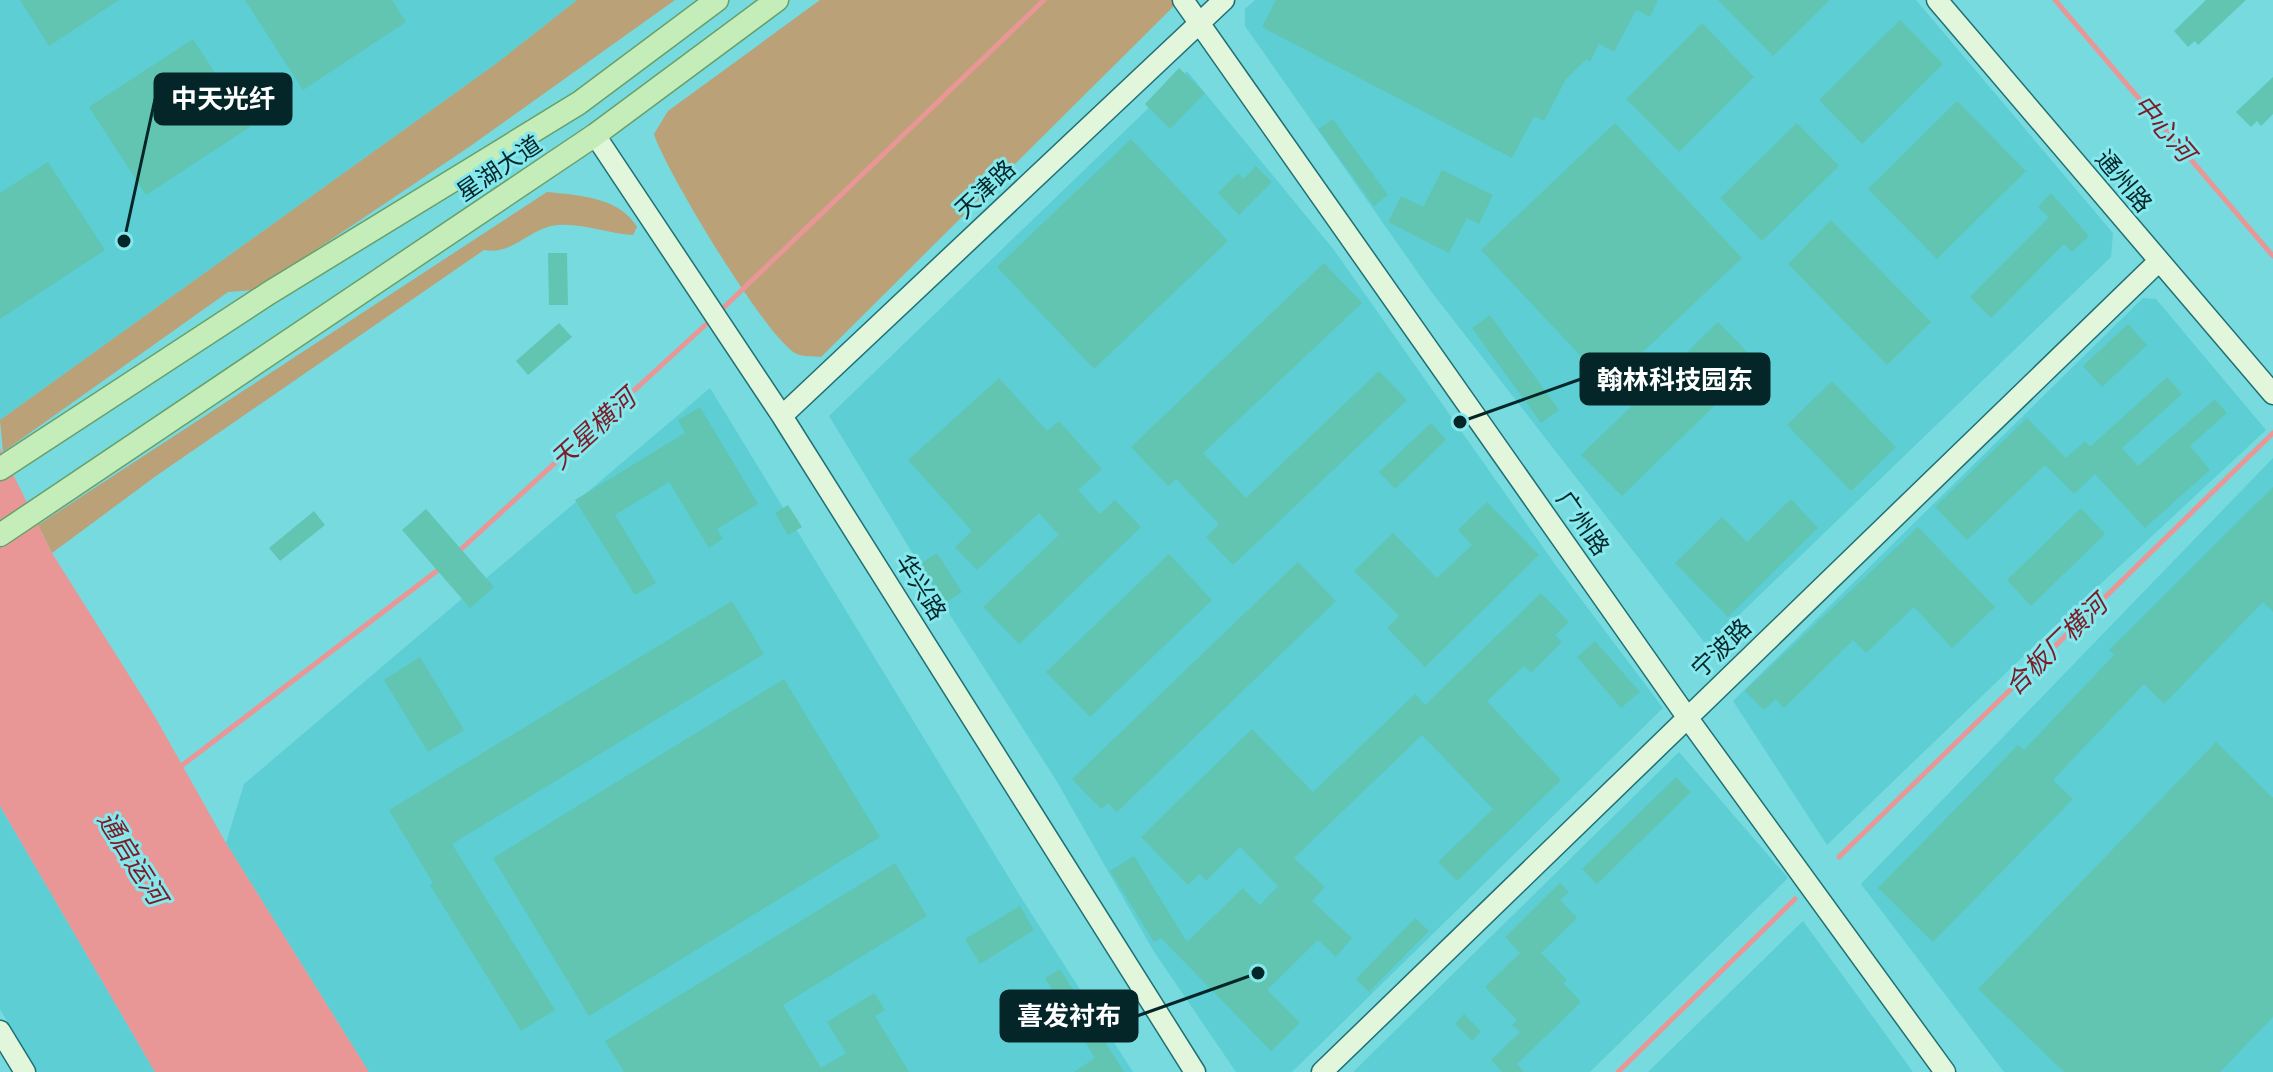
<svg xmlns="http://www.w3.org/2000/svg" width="2273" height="1072" viewBox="0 0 2273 1072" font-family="Montserrat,'Noto Sans SC',sans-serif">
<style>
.built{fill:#5cced4}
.green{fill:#baa178}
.water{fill:#e89796}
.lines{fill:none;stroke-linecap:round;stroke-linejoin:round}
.stream{stroke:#e89796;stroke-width:5}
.building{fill:#61c5b2}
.secondary-casing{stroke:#1f7074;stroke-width:23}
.primary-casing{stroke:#68a069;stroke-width:25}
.secondary{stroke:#e2f6dc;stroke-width:20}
.primary{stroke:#c4edba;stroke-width:22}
.labels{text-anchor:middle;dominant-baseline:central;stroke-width:6;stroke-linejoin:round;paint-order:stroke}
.street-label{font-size:24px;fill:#052628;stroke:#84e8ed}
.water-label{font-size:26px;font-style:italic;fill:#7b1c27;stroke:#84e8ed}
.leader{fill:none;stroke:#052628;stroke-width:3}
.callout-dot{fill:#052628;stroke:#84e8ed;stroke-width:3}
.callout{fill:#052628;stroke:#052628;stroke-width:3}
.callout-label{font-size:26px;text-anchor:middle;font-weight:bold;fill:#fff}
</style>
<rect width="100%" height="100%" fill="#77dadf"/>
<path class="built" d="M0 0H577L497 63 0 420Z
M1255 0H1916L2113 233 2111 257 1713 640 1704 642 1430 290 1245 26V9Z
M1187 71 1334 250 1554 563 1663 708 1292 1072H1236L1153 950 1056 780 952 618 829 416Z
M2143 298 2156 299 2266 430 2037 643 1827 845 1733 701Z
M710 388 1022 899 1133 1072H369L226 843 244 784Z
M2273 458V1072H2004L1861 884Z
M1679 752 1788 878 1590 1072H1353Z
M0 806 155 1072H37L0 1009Z
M1803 921 1913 1072H1648Z"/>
<path class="green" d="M577 0H675L469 147 256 290 228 292 3 452 0 420 497 63Z
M820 0H1180L821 357C814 356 803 357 797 354 769 343 664 168 654 134L668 111Z
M547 192C577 195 620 197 637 227L633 235C609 234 583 223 558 225 530 227 513 256 484 250L156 476 52 553 38 525Z"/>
<path class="water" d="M0 448 52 553 154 715 226 843 369 1072H155L0 806Z"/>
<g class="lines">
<path class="stream" d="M2055 0 2273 256
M720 311 1044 0
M458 552 713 318
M180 767 442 567
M1839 857 2273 433
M1618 1072 1795 899"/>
</g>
<path class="building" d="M20 0H119L49 46Z
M245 0H392L406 22 303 90Z
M1276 0H1658L1650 17 1636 10 1614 52 1599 44 1590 62 1587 59 1566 79 1544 121 1534 116 1512 158 1262 27Z
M1718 0H1830L1773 56Z
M2206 0H2246L2198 45 2195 41 2188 47 2174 31Z
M1900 20 1943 64 1862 144 1819 100Z
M1702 23 1754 77 1679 152 1626 99Z
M193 39 250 127 146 195 89 107Z
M1179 68 1205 93 1170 129 1145 104Z
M2273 77V114L2261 126 2257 121 2251 127 2236 112Z
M1957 101 2026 171 1937 259 1868 189Z
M1333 119 1388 195 1374 206 1318 129Z
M1615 123 1742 258 1608 385 1481 250Z
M1797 123 1839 166 1762 241 1720 198Z
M1131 139 1228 241 1094 369 997 267Z
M48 162 105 250 0 319V193Z
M1256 166 1272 182 1239 215 1218 193 1238 173 1243 179Z
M1442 170 1493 195 1479 224 1467 218 1449 253 1388 222 1401 196 1423 207Z
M2051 193 2089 236 2072 252 2064 244 1991 318 1970 297 2049 217 2038 207Z
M1831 220 1931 322 1887 365 1788 264Z
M548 253H567L568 305H549Z
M1324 263 1362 303 1203 453 1246 498 1379 371 1407 400 1233 565 1206 537 1219 524 1176 479 1168 486 1131 447Z
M1490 315 1559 410 1541 423 1472 328Z
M1718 322 1758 363 1622 496 1581 455Z
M559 323 572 337 528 375 516 361Z
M2128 324 2147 345 2102 387 2083 366Z
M2167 377 2182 394 2122 448 2138 466 2215 399 2227 413 2190 446 2210 470 2145 528 2095 474 2074 494 2045 465 1967 540 1935 507 2027 418 2066 458 2085 441 2090 447Z
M999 378 1047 431 1059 421 1102 469 1078 490 1100 514 1115 500 1141 527 1019 644 983 607 1059 535 1039 513 977 570 955 547 972 531 908 460Z
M1832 381 1896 447 1851 491 1787 425Z
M700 407 758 504 717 529 723 539 709 548 669 482 615 515 656 583 635 595 575 500 685 433 678 420Z
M1431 423 1446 440 1395 489 1379 472Z
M2273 487V612L2263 602 2164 704 2144 684 2053 780 2073 799 1933 942 1878 888 2018 745 2024 750 2114 655 2109 650Z
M1791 499 1818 528 1728 617 1675 563 1722 517 1747 542Z
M1487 502 1539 555 1425 667 1387 628 1399 616 1354 571 1393 533 1437 578 1472 545 1458 530Z
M788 505 802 527 788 535 775 513Z
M2081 508 2105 534 2031 606 2007 580Z
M426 509 494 587 470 608 402 530Z
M314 511 325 525 280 561 269 548Z
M1918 527 1995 607 1952 648 1914 607 1866 653 1853 640 1784 708 1776 699 1764 710 1745 691Z
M937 553 962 592 945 603 920 564Z
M1169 554 1212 600 1090 717 1046 672Z
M1298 562 1336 601 1117 812 1108 803 1101 809 1072 779Z
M1541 593 1569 622 1555 635 1562 642 1531 673 1524 666 1487 701 1561 780 1457 881 1438 862 1493 809 1422 735 1294 858 1325 887 1312 901 1352 938 1336 957 1318 940 1267 990 1300 1023 1271 1051 1161 938 1154 942 1110 871 1134 856 1187 942 1243 888 1260 905 1278 886 1240 847 1206 881 1200 874 1188 885 1141 837 1252 729 1313 792 1415 694 1425 705Z
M732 601 764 654 452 844 555 1010 521 1031 430 885 433 883 389 810Z
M1595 641 1640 692 1621 708 1577 657Z
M420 657 464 730 428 752 384 680Z
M784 679 880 837 589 1016 493 858Z
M2216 742 2273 798V1017L2220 1072H2064L1978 989Z
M1676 777 1691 792 1597 884 1582 869Z
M895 863 927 916 783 1005 821 1068 846 1053 827 1022 874 993 885 1010 875 1016 909 1072H624L605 1041Z
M1560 883 1569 892 1560 900 1577 918 1541 953 1567 980 1563 983 1581 1002 1517 1064 1524 1072H1502L1491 1060 1520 1032 1512 1025 1517 1020 1485 987 1520 953 1505 937Z
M1020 906 1034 930 980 964 965 939Z
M1415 918 1429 931 1369 992 1356 979Z
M1060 969 1124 1072H1074L1095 1058 1045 978Z
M1464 1014 1481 1031 1472 1041 1455 1024Z"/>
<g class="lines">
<g class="secondary-casing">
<path id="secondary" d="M1183 0 1687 717 1945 1072
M1937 0 2273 394
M595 135 782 416 1195 1072
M782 416 1224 0
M0 1031 25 1072
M1322 1072 2158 262"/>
</g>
<g class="primary-casing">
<path id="primary" d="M0 469 269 293 579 103 717 0
M0 535 595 135 777 0"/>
</g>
<use href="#secondary" class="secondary"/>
<use href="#primary" class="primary"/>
</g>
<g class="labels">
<g class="street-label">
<text transform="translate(499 168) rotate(-34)">星湖大道</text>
<text transform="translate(2124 181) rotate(50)">通州路</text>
<text transform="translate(985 189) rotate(-43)">天津路</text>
<text transform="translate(1583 523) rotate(55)">广州路</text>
<text transform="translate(921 587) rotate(58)">华兴路</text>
<text transform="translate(1721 648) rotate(-44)">宁波路</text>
</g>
<g class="water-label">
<text transform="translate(2164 128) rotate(50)">中心河</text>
<text transform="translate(593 429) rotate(-42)">天星横河</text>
<text transform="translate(2056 645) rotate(-44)">合板厂横河</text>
<text transform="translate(132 858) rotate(58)">通启运河</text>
</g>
</g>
<path class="leader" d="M124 241L155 99M1460 422L1581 379M1258 973L1137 1016"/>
<g class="callout-dot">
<circle cx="124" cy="241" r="8"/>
<circle cx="1460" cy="422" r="8"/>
<circle cx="1258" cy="973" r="8"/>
</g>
<g class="callout">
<rect x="155" y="74" width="136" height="50" rx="8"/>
<rect x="1581" y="354" width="188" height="50" rx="8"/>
<rect x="1001" y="991" width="136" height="50" rx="8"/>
</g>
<g class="callout-label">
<text x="223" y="108">中天光纤</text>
<text x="1675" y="389">翰林科技园东</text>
<text x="1069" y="1025">喜发衬布</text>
</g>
</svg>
